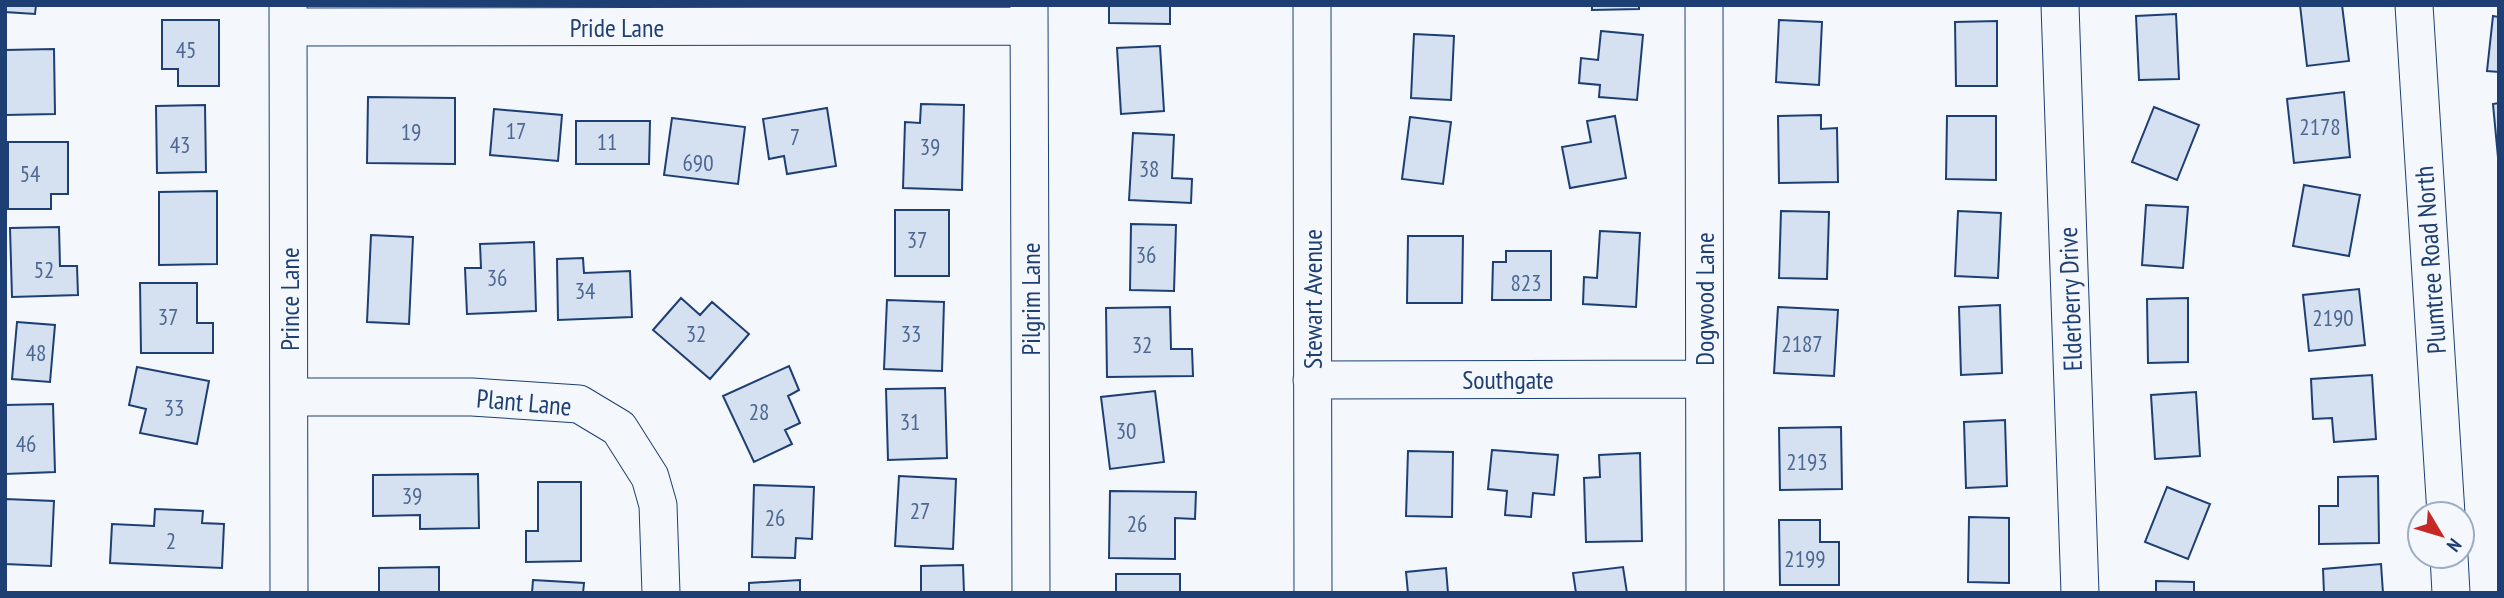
<svg xmlns="http://www.w3.org/2000/svg" width="2504" height="598" viewBox="0 0 2504 598" font-family="'PT Sans Narrow',sans-serif">
<style>
.building{fill:#d5e0f0;stroke:#1d3f73;stroke-width:2}
.lines{fill:none;stroke-linecap:round;stroke-linejoin:round}
.minor-casing{stroke:#1d3f73;stroke-width:39}
.minor{stroke:#f4f7fb;stroke-width:37}
.labels{text-anchor:middle;dominant-baseline:central;stroke-width:5;stroke-linejoin:round;paint-order:stroke}
.number-label{font-size:23px;fill:#4b6792}
.street-label{font-size:26px;fill:#1d3f73;stroke:#f4f7fb}
</style>
<rect width="100%" height="100%" fill="#f4f7fb"/>
<path class="building" d="M5 5H36L35 14 5 12Z
M1109 5H1170V24L1109 23Z
M1592 5H1639V9L1592 10Z
M2300 5H2342L2349 61 2307 66Z
M2176 14 2179 79 2139 80 2136 16Z
M2493 16 2499 17V72L2487 71Z
M162 20H219V86H178V69H162Z
M1779 20 1822 22 1819 85 1776 82Z
M1997 21V86H1956L1955 22Z
M1601 31 1643 35 1637 100 1599 97 1600 85 1579 83 1581 58 1598 60Z
M1414 34 1454 36 1451 100 1411 98Z
M1160 46 1164 111 1121 114 1117 48Z
M54 49 55 114 5 115V50Z
M2344 92 2350 157 2294 163 2287 99Z
M368 97 455 98V164L367 163Z
M2499 103V168L2493 104Z
M921 104 964 105 962 190 903 188 905 122 920 123Z
M205 105 206 172 157 173 156 106Z
M2154 107 2199 125 2177 180 2132 162Z
M827 108 836 166 787 174 784 156 769 159 763 119Z
M494 109 562 115 558 161 490 155Z
M1821 115V129L1837 128 1838 182 1779 183 1778 116Z
M1615 116 1626 178 1570 188 1562 147 1591 142 1587 121Z
M1947 116H1996V180L1946 179Z
M1410 117 1451 122 1443 184 1402 179Z
M672 118 745 127 738 184 664 175Z
M576 121H650L649 164H576Z
M1133 133 1174 135 1172 178 1192 179 1191 203 1129 200Z
M8 142H68V194H51V209H8Z
M2304 185 2360 195 2349 256 2293 246Z
M217 191V264L159 265V192Z
M2146 205 2188 207 2183 268 2142 265Z
M895 210H949V276H895Z
M1781 211 1829 212 1827 279 1779 278Z
M1958 211 2001 213 1998 278 1955 276Z
M1131 224 1176 225 1174 291 1130 290Z
M59 227 60 266H77L78 295 12 297 10 228Z
M1600 231 1640 233 1636 307 1583 304 1584 277 1597 278Z
M371 235 413 237 409 324 367 322Z
M1408 236H1463L1462 303H1407Z
M534 242 536 311 467 314 465 268H481L480 244Z
M1506 251H1551V300H1492L1493 262H1506Z
M583 258 584 273 630 271 632 317 558 320 557 259Z
M140 283H197V323H213V353H141Z
M2359 289 2365 345 2309 351 2303 295Z
M681 298 700 315 712 302 749 334 710 379 653 330Z
M2188 298V362L2148 363 2147 299Z
M887 300 944 302 942 371 884 369Z
M2000 305 2002 373 1961 375 1959 307Z
M1170 307 1171 349H1192L1193 376 1107 377 1106 308Z
M1778 307 1838 310 1834 376 1774 373Z
M17 322 55 325 50 382 12 379Z
M789 366 799 390 788 396 800 423 785 430 792 444 754 462 723 396Z
M137 367 209 381 197 444 140 433 146 409 129 405Z
M2372 375 2376 439 2334 442 2332 418 2313 419 2311 379Z
M945 388 947 458 888 460 886 389Z
M1155 391 1164 462 1110 469 1101 397Z
M2196 392 2200 456 2155 459 2151 395Z
M53 404 55 472 5 474V405Z
M2005 420 2007 486 1966 488 1964 422Z
M1841 427 1842 489 1780 490 1779 428Z
M1492 450 1558 455 1554 495 1533 493 1531 517 1505 515 1507 491 1488 489Z
M1408 451 1453 452 1452 517 1406 516Z
M1640 453 1642 541 1586 542 1584 478 1600 477 1599 455Z
M478 474 479 528 420 529V515L373 516V475Z
M899 476 956 479 953 549 895 546Z
M2378 476 2379 543 2319 544V506H2338V477Z
M538 482H581V561L526 562V531H538Z
M754 485 814 487 812 539 796 538 795 558 752 557Z
M2167 487 2210 504 2188 559 2145 542Z
M1110 491 1196 492 1195 519 1175 518V559L1109 558Z
M5 499 54 501 51 566 5 564Z
M155 509 203 511 202 523 224 524 222 568 110 563 112 524 154 526Z
M1969 517 2009 518V583L1968 582Z
M1779 520H1820V542H1839V585H1780Z
M2381 564 2383 593H2324L2323 569Z
M963 565 964 593H921V566Z
M439 567V593H379V568Z
M1623 567 1627 593H1576L1573 573Z
M1446 568 1448 593H1408L1406 572Z
M1116 574H1180V593H1116Z
M533 580 584 583 583 593H532Z
M800 580V593H749V583Z
M2156 581 2194 582V593H2156Z"/>
<g class="lines">
<g class="minor-casing">
<path id="minor" d="M288 5 289 593
M1029 5 1031 593
M1312 5 1313 593
M1704 5 1705 593
M2060 5 2080 593
M2414 5 2446 514
M288 27 1029 26
M1312 380 1704 379
M289 397H472L579 404 619 428 650 477 658 505 661 593
M2449 556 2451 593"/>
</g>
<use href="#minor" class="minor"/>
</g>
<g class="labels">
<g class="number-label">
<text x="186" y="49">45</text>
<text x="2320" y="126">2178</text>
<text x="516" y="130">17</text>
<text x="411" y="131">19</text>
<text x="795" y="136">7</text>
<text x="607" y="141">11</text>
<text x="180" y="144">43</text>
<text x="930" y="146">39</text>
<text x="698" y="162">690</text>
<text x="1149" y="168">38</text>
<text x="30" y="173">54</text>
<text x="917" y="239">37</text>
<text x="1146" y="254">36</text>
<text x="44" y="269">52</text>
<text x="497" y="277">36</text>
<text x="1526" y="282">823</text>
<text x="585" y="290">34</text>
<text x="168" y="316">37</text>
<text x="2333" y="317">2190</text>
<text x="696" y="333">32</text>
<text x="911" y="333">33</text>
<text x="1802" y="343">2187</text>
<text x="1142" y="344">32</text>
<text x="36" y="352">48</text>
<text x="174" y="407">33</text>
<text x="759" y="411">28</text>
<text x="910" y="421">31</text>
<text x="1126" y="430">30</text>
<text x="26" y="443">46</text>
<text x="1807" y="461">2193</text>
<text x="412" y="495">39</text>
<text x="920" y="510">27</text>
<text x="775" y="517">26</text>
<text x="1137" y="523">26</text>
<text x="171" y="540">2</text>
<text x="1805" y="558">2199</text>
</g>
<g class="street-label">
<text x="617" y="27">Pride Lane</text>
<text transform="translate(2430 260) rotate(-94)">Plumtree Road North</text>
<text transform="translate(289 299) rotate(-90)">Prince Lane</text>
<text transform="translate(1030 299) rotate(-90)">Pilgrim Lane</text>
<text transform="translate(1312 299) rotate(-90)">Stewart Avenue</text>
<text transform="translate(1704 299) rotate(-90)">Dogwood Lane</text>
<text transform="translate(2070 299) rotate(-92)">Elderberry Drive</text>
<text x="1508" y="379">Southgate</text>
<text transform="translate(524 402) rotate(5)">Plant Lane</text>
</g>
</g>
<rect width="2504" height="598" fill="none" stroke="#1d3f73" stroke-width="14"/>
<g transform="translate(2441 535) rotate(128)"><circle r="33" fill="#f4f7fb" stroke="#9eadc5" stroke-width="2"/>
<path d="M0-5L12 26L0 18L-12 26Z" fill="#c62828"/>
<text y="-10" font-size="19" font-weight="bold" text-anchor="middle" fill="#1d3f73">N</text>
</g>
</svg>
